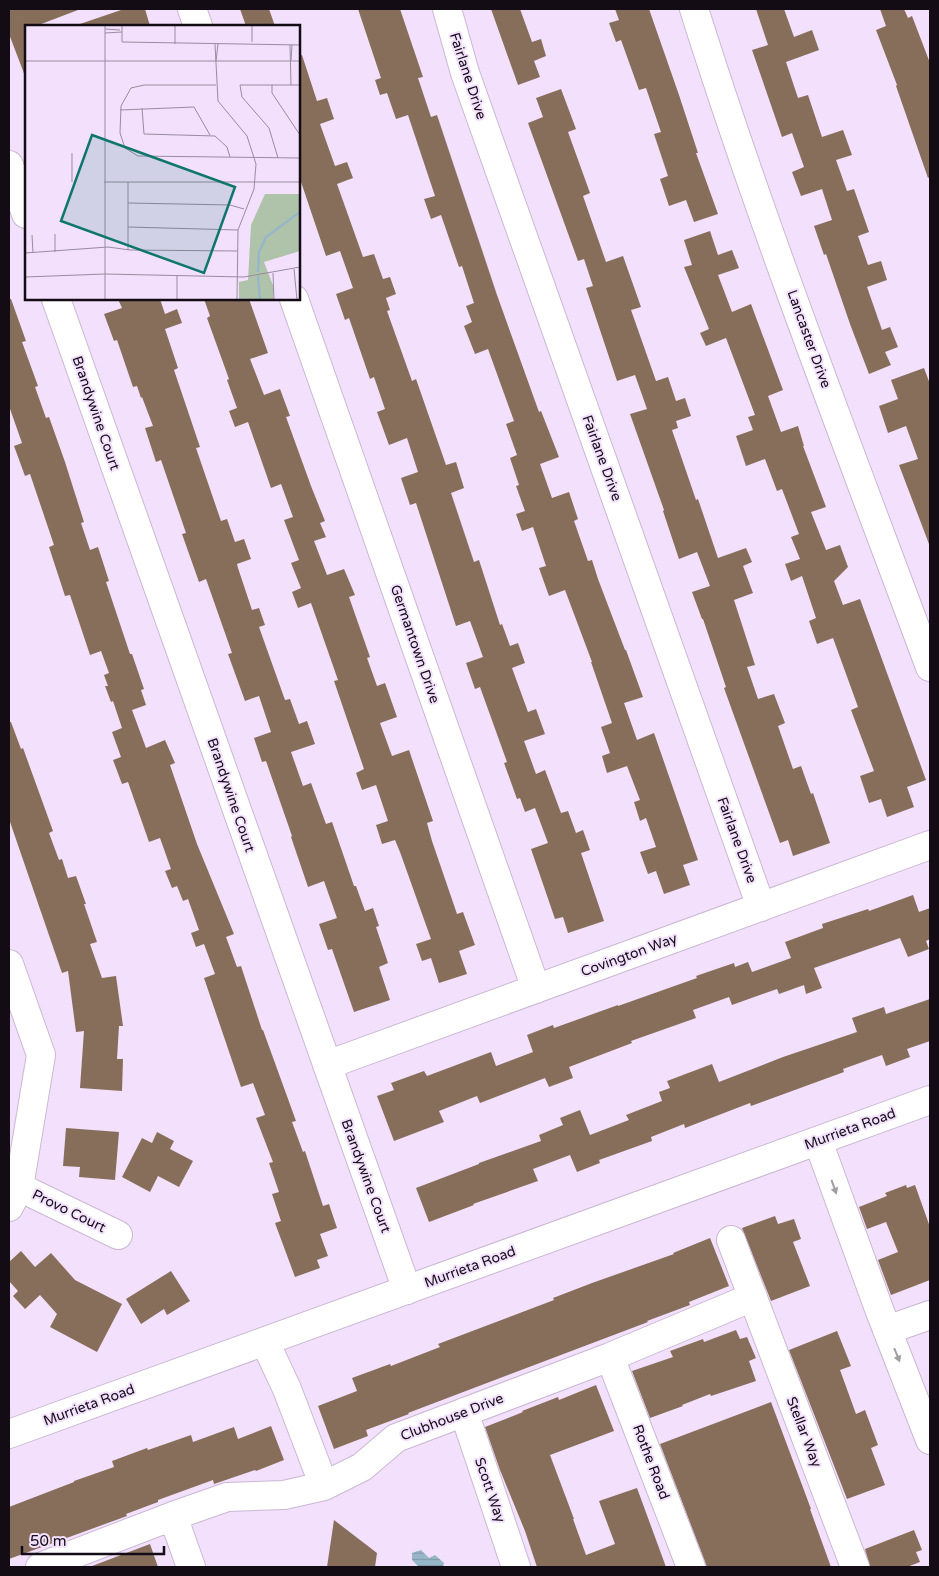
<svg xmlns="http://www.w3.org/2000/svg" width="939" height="1576" viewBox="0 0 939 1576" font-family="'Varela Round',sans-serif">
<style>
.water{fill:url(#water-rules)}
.building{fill:#876e5b}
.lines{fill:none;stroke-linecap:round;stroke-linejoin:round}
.minor-casing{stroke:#cab8d3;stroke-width:30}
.major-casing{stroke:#cab8d3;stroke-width:30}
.minor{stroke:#fff;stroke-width:28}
.major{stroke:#fff;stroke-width:28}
.oneway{fill:#a19ea1}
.labels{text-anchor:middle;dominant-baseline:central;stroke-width:4;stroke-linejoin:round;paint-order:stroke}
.street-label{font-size:14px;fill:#130c15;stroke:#f3e0fd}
.inset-river{fill:none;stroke:#97b7c8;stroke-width:2.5}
.inset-road{fill:none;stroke:#998ba0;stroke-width:1}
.view{fill:#0f766e;fill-opacity:0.15;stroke:#0f766e;stroke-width:2.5}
.inset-edge{fill:none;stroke:#130c15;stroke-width:2.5}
</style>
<defs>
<pattern id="water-rules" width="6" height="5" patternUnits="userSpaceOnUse" patternTransform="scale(1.25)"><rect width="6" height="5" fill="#97b7c8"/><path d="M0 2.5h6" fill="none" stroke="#819cab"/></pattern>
</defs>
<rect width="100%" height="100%" fill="#f3e0fd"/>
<path class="water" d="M421 1550 429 1558 435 1555 444 1563 443 1567H419L412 1560V1553Z"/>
<path class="building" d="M9 9H78V10L36 26H26V76H25L9 34Z
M124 9H145L150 26H81L80 24Z
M240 9H269L275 26H246Z
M358 9H400L423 77 418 78 431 117 437 115 497 295 539 412 541 411 559 457 540 464 552 498 569 492 578 519 574 521 588 561 592 560 598 579 625 650H626L643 697 624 703 637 740 654 733 698 860 683 865 690 885 664 894 656 871 648 874 640 852 656 847 646 818 640 821 634 802 640 800 627 766 607 773 602 756 610 753 601 727 612 723 591 662H592L565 590 549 596 539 568 546 566 533 527 522 531 516 514 525 511 516 486 519 485 510 458 517 455 506 424 514 421 488 349 475 354 464 326 472 322 466 306 474 303 462 266 459 267 441 215 431 219 424 199 435 196 408 115 396 119 387 93 380 95 375 80 381 78Z
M491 9H520L532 42 541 39 546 56 534 61 540 77 518 85Z
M615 9H649L679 95 698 153H696L718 214 694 222 686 200 669 206 660 179 668 176 654 134 661 132 646 88 639 90 621 40 616 42 609 23 619 20Z
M756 9H784L794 37 812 30 819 50 786 62 798 98 808 95 822 137 843 130 852 155 836 160 847 191 854 189 869 232 858 236 868 265 881 261 887 280 867 287 882 330 890 327 898 347 885 352 891 365 869 374 850 324 826 254 824 255 814 226 832 220 822 189 801 196 792 172 804 167 792 133 782 137 752 50 768 45Z
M880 9H904L908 18 912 16 930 63V177L928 178 896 86 897 85 876 30 886 26Z
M302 55 317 101 327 98 334 119 320 124 335 166 347 162 353 178 337 184 363 257 374 254 383 279 390 277 396 294 386 298 390 310 387 311 412 381 416 379 446 465 456 462 464 488 451 493 474 562 479 560 500 625 502 624 510 646 518 643 525 663 512 668 528 712 536 709 545 734 524 741 536 774 545 770 561 813 568 811 576 833 583 830 590 850 581 853 604 921 568 933 563 917 555 919 531 849 548 843 535 808 525 812 520 798 517 799 504 763 507 762 480 687 475 689 466 663 483 657 470 621 456 626 416 503 410 505 401 478 418 472 407 438 389 445 377 412 385 409 374 377 370 379 349 318 345 320 336 294 353 288 340 251 326 256 299 176V56Z
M561 89 576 129 568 132 590 193 583 196 606 262 623 256 641 307 631 310 656 381 668 377 676 401 685 398 691 416 676 421 678 428 672 430 696 500 698 499 718 558 746 548 752 562 743 566 753 593 734 600 755 665 747 667 758 699 774 694 785 723 778 726 793 769 801 766 811 794 813 793 830 843 793 856 788 840 780 843 724 688 726 687 703 619H702L692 592 710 586 697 552 679 559 663 511 664 510 630 414 647 409 635 375 617 381 586 288 593 286 584 259 578 261 528 123 543 117 536 98Z
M710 231 718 255 732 250 739 268 718 275 732 312 751 304 783 390 768 396 781 432 798 426 804 446H803L826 507 811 512 826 550 840 545 848 567 834 581 843 605 860 599 926 780 907 787 914 807 887 817 881 799 869 803 860 776 874 771 851 710 858 707 833 638 817 644 809 621 816 618 802 576 791 581 785 564 800 559 791 537 799 534 782 489 777 491 765 459 746 466 736 436 753 430 748 417 755 415 726 338 706 346 700 333 709 329 684 267 692 265 684 240Z
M9 299H11L26 341 22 342 38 386 35 387 46 418 49 417 65 462 84 522 81 523 90 550 98 547 109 581 106 582 130 654H132L144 689 141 690 146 705 132 710 146 748 165 740 175 763 170 765 197 844 234 934 226 937 237 967 241 966 262 1030H263L296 1121 292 1122 303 1152 305 1151 323 1206 329 1204 337 1228 320 1234 328 1256 317 1260 320 1268 295 1277 275 1223 281 1221 272 1194 279 1192 269 1163 273 1162 256 1118 265 1115 253 1083 241 1087 204 978 215 974 204 944 196 947 191 933 199 930 188 899 183 901 177 886 172 888 165 871 171 869 160 838 149 842 128 782 122 784 113 760 121 757 112 732 122 728 113 701 111 702 105 686H108L104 675 109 673 101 651 90 655 70 595 65 596 49 547 54 545 30 474 25 476 14 446 22 443 9 406Z
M118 299H160L165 314 177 309 182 323 165 329 178 368 174 370 200 447 196 448 221 521 227 519 235 542 244 539 251 559 237 564 238 568 252 610 259 608 265 625 259 627 285 700 290 699 299 724 307 721 315 744 291 752 303 786 311 783 326 824 332 822 354 886H356L365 911 373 908 379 926 376 927 388 963 379 967 390 1000 354 1012 332 949 328 950 319 924 337 918 324 881 308 887 291 837 292 836 266 761 262 762 254 738 271 732 259 696 245 701 228 654 232 653 206 579 199 582 182 534 186 533 161 460 156 462 145 428 153 426 142 397 141 398 137 386 133 387 117 340 114 341 104 314 122 308Z
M204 299H249L268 353 250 359 264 395 280 389 290 416 286 417 311 486 325 521 320 523 326 537 314 541 327 575 344 569 355 595 349 597 370 657 367 658 377 686 385 683 397 717 380 723 392 756 409 750 433 821 427 823 432 841 457 914 463 912 475 945 459 951 467 974 439 983 431 958 422 961 416 944 431 939 400 852 395 840 382 844 376 825 388 821 376 785 362 790 356 773 364 769 334 681 338 680 311 603 298 608 292 592 301 588 291 563 299 560 284 520 293 517 281 484 271 488 248 422 235 427 229 411 237 408 227 380 229 379 207 318 210 316Z
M924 368 930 384V543L929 544 899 465 918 459 906 426 888 433 879 406 898 399 891 380Z
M9 722H11L21 749 23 748 53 831 49 833 59 860 62 859 68 878 76 876 86 904H84L97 942 90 944 102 978 116 976 123 1026H119L117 1059H123L122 1091 80 1088 84 1031 76 1032 68 971 62 973 9 819Z
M913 895 919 912 930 908V939L926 941 929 949 908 957 900 938 814 968 822 988 806 994 804 985 779 994 777 989 732 1005 729 997 693 1010 696 1018 631 1041 632 1043 569 1067 573 1078 549 1087 545 1078 480 1103 477 1096 439 1111 444 1122 394 1141 377 1096 394 1090 391 1083 424 1071 427 1076 491 1052 496 1066 533 1052 527 1035 553 1025 554 1028 618 1005V1006L697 978 696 976 734 963 735 967 748 962 752 972 791 958 785 942 823 928 822 924 868 909 869 911Z
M930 999V1041L907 1049 910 1057 886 1066 882 1055 843 1069 844 1072 751 1106 750 1103 685 1128 684 1124 651 1137 652 1141 599 1160 600 1163 577 1172 570 1155 533 1169 538 1181 473 1204 474 1205 429 1222 416 1188 479 1164V1163L541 1141 539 1135 563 1125 560 1118 580 1110 590 1135 629 1120 626 1115 662 1101 659 1092 670 1088 667 1081 712 1064 719 1082 783 1057 857 1032 852 1018 884 1007 886 1014Z
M66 1128 119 1132 115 1180 79 1177 80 1167 63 1166Z
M157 1132 174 1141 170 1149 193 1161 179 1187 158 1176 150 1192 122 1177 142 1138 152 1143Z
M906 1185 907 1188 915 1185 930 1227V1280L891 1295 878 1260 898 1252 886 1222 867 1229 859 1207 887 1196 885 1193Z
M775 1216 778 1224 794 1219 801 1239 793 1242 810 1286 771 1301 742 1228Z
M710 1238 729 1286 689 1302 690 1305 647 1321 648 1322 408 1413 409 1414 366 1430 368 1436 334 1449 318 1406 357 1391 352 1378 390 1364 391 1366 440 1347 438 1344 554 1300 553 1298 592 1283 674 1254 673 1253Z
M21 1251 35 1267 51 1253 75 1280 122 1304 97 1352 50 1327 57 1314 40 1295 25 1309 13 1296 18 1291 9 1281V1262Z
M171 1271 190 1301 167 1315 164 1309 141 1324 126 1299Z
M736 1330 740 1339 747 1337 756 1358 749 1361 756 1381 711 1396 710 1394 682 1405 683 1406 650 1418 632 1371 673 1357 670 1351 703 1339 704 1342Z
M837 1331 851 1366 840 1370 856 1414 865 1410 878 1445 871 1448 885 1485 847 1499 789 1350Z
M596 1385 614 1431 550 1455 574 1519H573L586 1555 615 1544 599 1501 637 1488 666 1567H537L525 1531 500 1470 485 1427 523 1412 522 1411 558 1397 559 1400Z
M771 1402 811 1509H810L831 1567H707L660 1444Z
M271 1426 284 1460 256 1471 255 1470 214 1484 213 1480 158 1500V1502L126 1514 127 1516 9 1559V1507L74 1482V1481L114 1467 112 1461 147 1448 148 1450 191 1435 193 1442 234 1427 238 1439Z
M334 1520 377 1553 375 1567H327Z
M914 1530 922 1550 916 1552 920 1562 907 1567H870L865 1549Z
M150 1544 158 1567H92V1566Z"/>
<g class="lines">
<g class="minor-casing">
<path id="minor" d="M192 9 198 26
M447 9 465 73 761 907
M694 9C764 231 849 449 930 667
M9 165 26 214
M56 299 407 1290
M294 299 536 989
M9 964 41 1055 19 1187 9 1207
M327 1065 930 845
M818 1141 879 1309 930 1440
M19 1187 118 1235
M731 1240 855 1567
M887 1330 930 1315
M265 1342 287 1389 324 1486
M610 1357 691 1567
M464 1412 516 1567
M173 1516 191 1567
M40 1567 173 1516 227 1497 284 1495 324 1486 362 1467 396 1438 610 1357 753 1297"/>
</g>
<g class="major-casing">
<path id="major" d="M9 1434 930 1100"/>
</g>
<use href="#minor" class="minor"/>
<use href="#major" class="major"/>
</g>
<defs><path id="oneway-solid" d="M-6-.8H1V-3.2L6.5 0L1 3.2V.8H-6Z" transform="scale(1.25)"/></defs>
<g class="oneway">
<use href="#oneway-solid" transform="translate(834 1187) rotate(70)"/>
<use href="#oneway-solid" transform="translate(897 1355) rotate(68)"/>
</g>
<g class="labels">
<g class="street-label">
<text transform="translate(468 76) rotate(72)">Fairlane Drive</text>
<text transform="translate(809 339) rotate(70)">Lancaster Drive</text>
<text transform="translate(96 413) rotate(71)">Brandywine Court</text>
<text transform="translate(602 458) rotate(70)">Fairlane Drive</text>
<text transform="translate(415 644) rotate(71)">Germantown Drive</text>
<text transform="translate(231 795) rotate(71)">Brandywine Court</text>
<text transform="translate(737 840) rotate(70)">Fairlane Drive</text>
<text transform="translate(629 955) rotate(-20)">Covington Way</text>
<text transform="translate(850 1129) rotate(-20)">Murrieta Road</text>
<text transform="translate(366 1176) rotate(70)">Brandywine Court</text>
<text transform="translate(69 1211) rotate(26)">Provo Court</text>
<text transform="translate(470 1267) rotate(-20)">Murrieta Road</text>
<text transform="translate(89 1405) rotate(-20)">Murrieta Road</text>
<text transform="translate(452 1417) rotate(-21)">Clubhouse Drive</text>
<text transform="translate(804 1432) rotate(69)">Stellar Way</text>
<text transform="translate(651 1462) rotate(69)">Rothe Road</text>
<text transform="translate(490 1490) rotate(71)">Scott Way</text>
</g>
</g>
<g transform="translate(25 25)">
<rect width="275" height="275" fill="#f3e0fd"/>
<path d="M240 169H275V226L239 237 249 263 248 275H214V257L223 255 226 200Z" fill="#afc3ab"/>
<path class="inset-river" d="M233 247 234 227 241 212 275 187M233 251 235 275"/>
<path class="inset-road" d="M97 0V17L275 20M150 0V19M80 4 95 5M80 8 97 7M227 17V0M190 19 193 76 222 111 231 139 229 164 213 205 212 275M265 20 266 60M0 36H275M191 36 193 19M266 36 267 20M191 60H119L106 63 96 81 95 108 100 123 113 131 275 133M247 60V68L275 110M117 83 119 109 190 111 202 122 205 132M95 85 169 82 185 110M47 128V157M253 133 244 103 217 72 215 60H275M79 157H275M103 157V225M103 178 205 180 219 184M103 202 213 205M30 209V227M7 210 8 228M0 228 83 222 105 225 212 226M269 244 272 275M248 248 249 275M80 249 219 252 275 242M0 252 80 249M80 275V0M152 275V251"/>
<path class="view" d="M67 110 210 162 179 248 36 196Z"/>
<rect width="275" height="275" class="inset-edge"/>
</g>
<rect width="939" height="1576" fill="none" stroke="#130c15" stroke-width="20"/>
<path d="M22 1546v8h142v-8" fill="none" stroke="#130c15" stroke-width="2.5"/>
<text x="30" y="1546" font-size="15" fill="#130c15" stroke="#f3e0fd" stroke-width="4" paint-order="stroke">50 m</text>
</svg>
